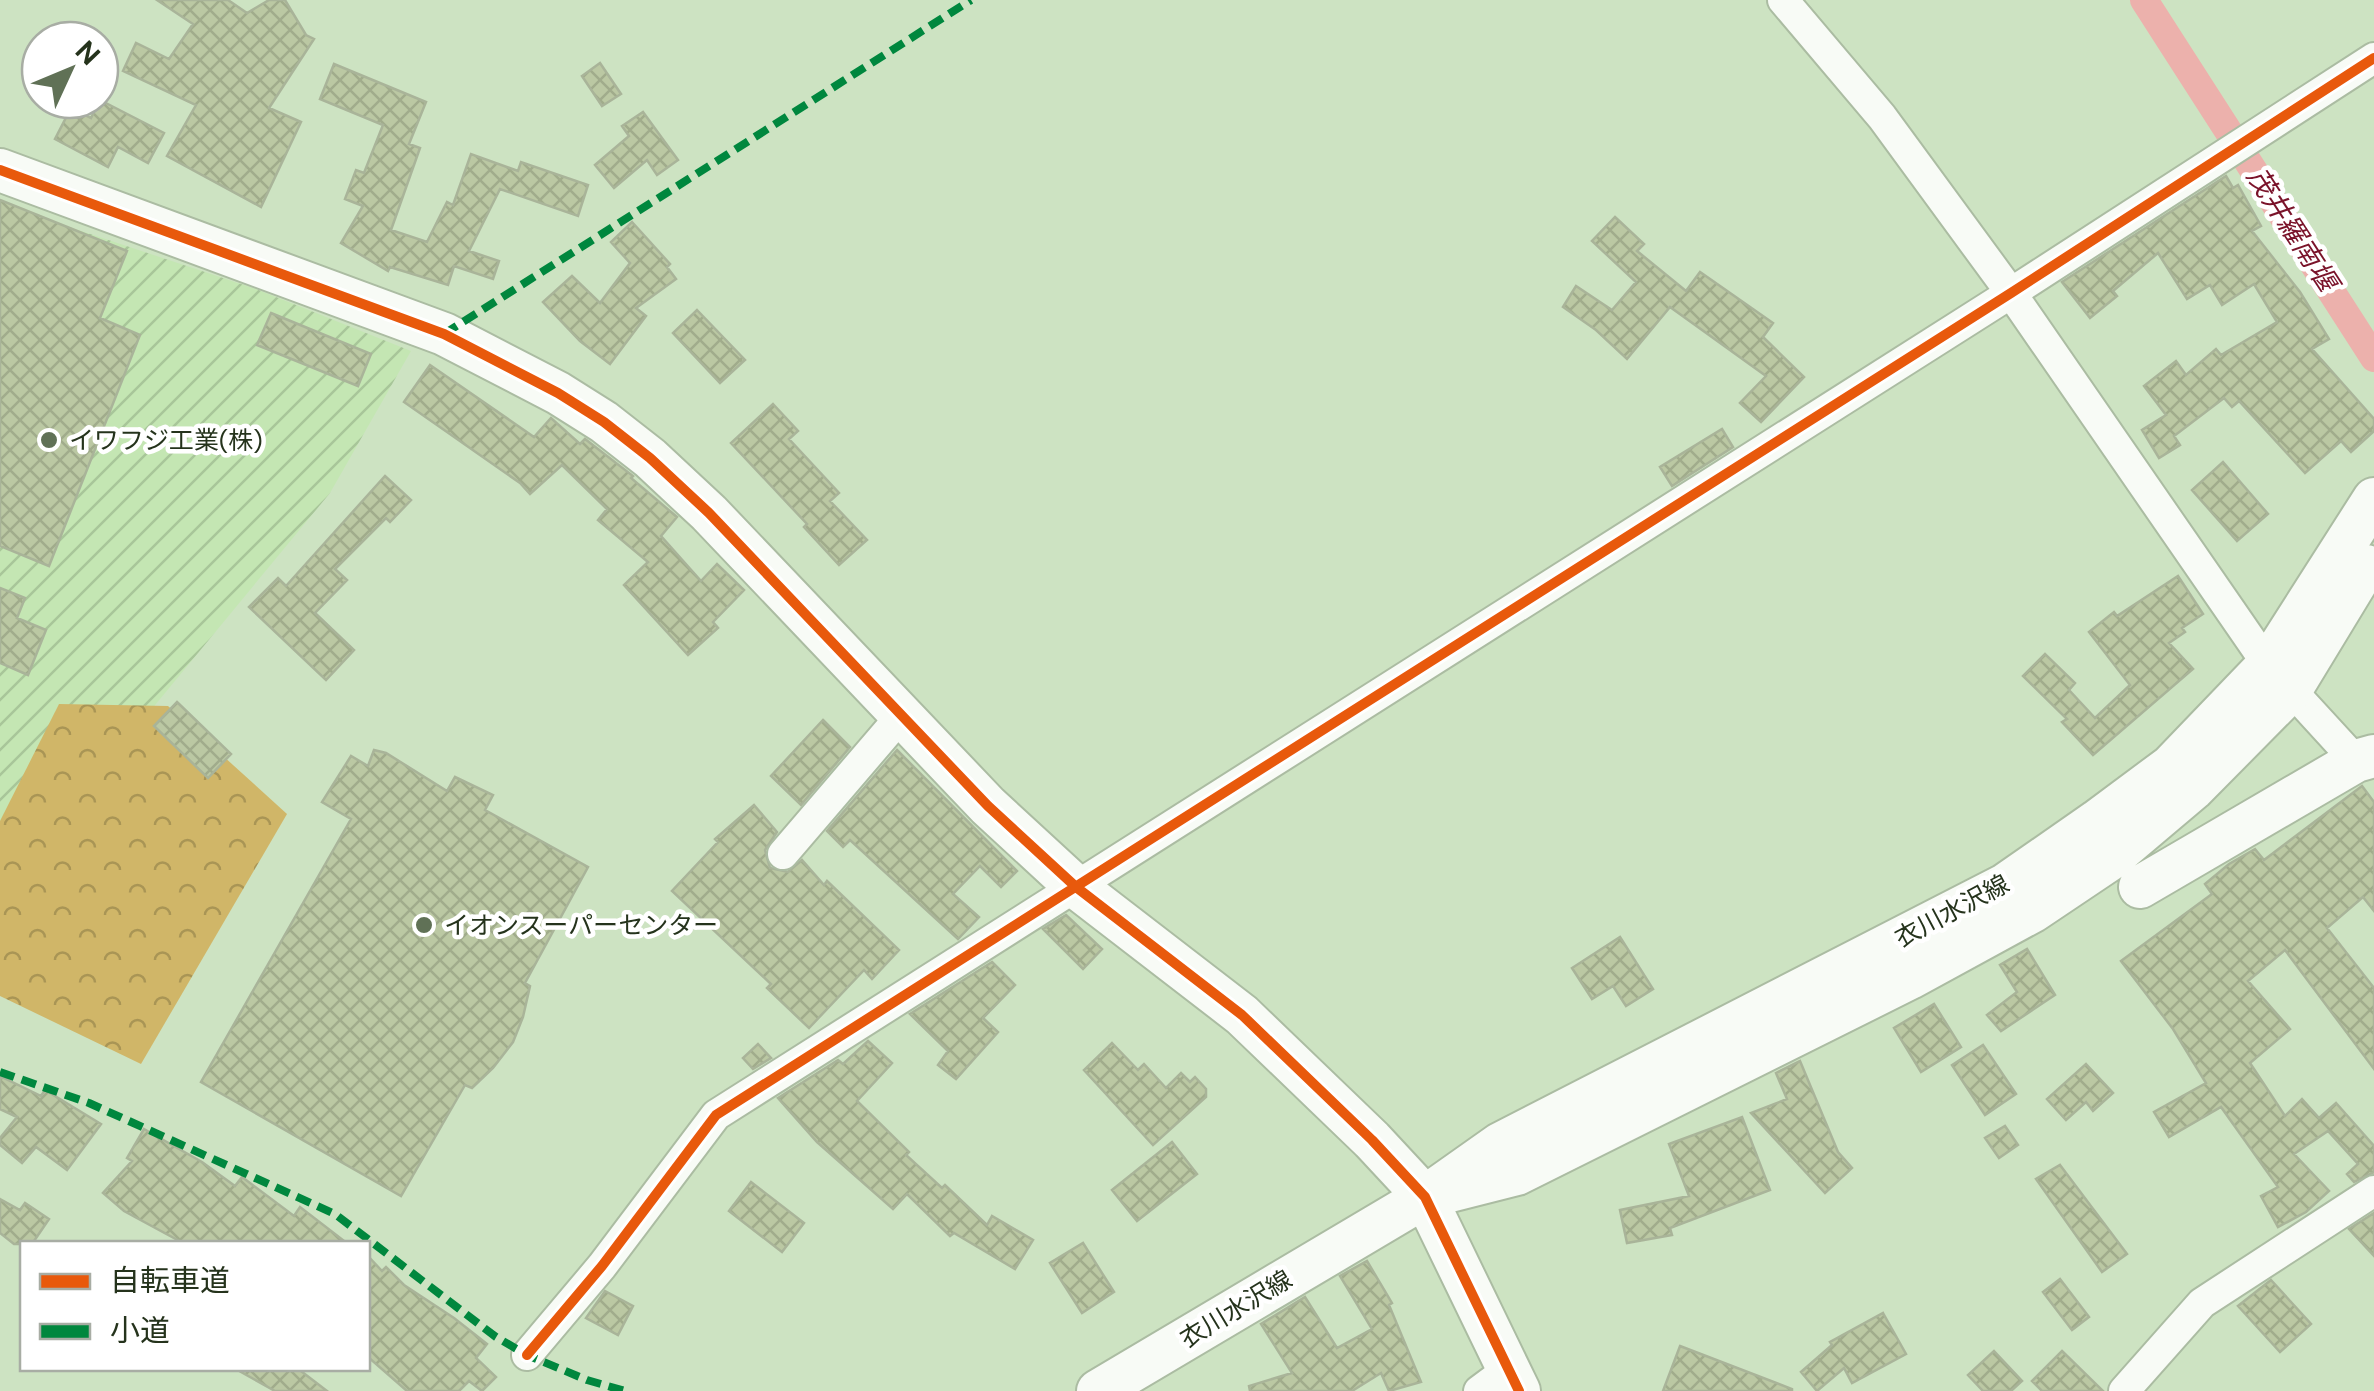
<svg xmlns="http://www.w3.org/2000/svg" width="2374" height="1391" viewBox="0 0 2374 1391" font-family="'DM Sans','Noto Sans JP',sans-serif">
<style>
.industrial{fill:url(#industrial-furrows)}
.forest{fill:url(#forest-crowns)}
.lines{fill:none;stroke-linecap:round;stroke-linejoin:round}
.canal{stroke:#ecb1ac;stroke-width:28}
.building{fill:url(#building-cross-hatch);stroke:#a9b499;stroke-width:2.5}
.street-casing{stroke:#abbca2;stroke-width:34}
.secondary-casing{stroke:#abbca2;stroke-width:46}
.street{stroke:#f8fbf6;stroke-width:30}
.secondary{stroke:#f8fbf6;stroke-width:42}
.quiet{stroke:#00873e;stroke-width:8;stroke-dasharray:15 8;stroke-linecap:butt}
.cycleway-casing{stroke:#fff;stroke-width:16}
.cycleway{stroke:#e8590c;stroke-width:10}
.poi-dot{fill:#607156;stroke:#fff;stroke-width:4}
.labels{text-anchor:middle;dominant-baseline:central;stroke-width:9;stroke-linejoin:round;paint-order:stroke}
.poi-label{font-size:25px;fill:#25331c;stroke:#fff;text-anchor:start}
.street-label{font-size:25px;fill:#25331c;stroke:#fff}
.water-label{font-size:28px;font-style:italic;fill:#7a132a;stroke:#fff}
</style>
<defs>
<pattern id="industrial-furrows" width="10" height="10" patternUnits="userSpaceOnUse" patternTransform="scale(2.5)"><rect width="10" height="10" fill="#c4e6b3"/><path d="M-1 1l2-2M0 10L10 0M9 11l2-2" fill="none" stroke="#a8c699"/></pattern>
<pattern id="forest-crowns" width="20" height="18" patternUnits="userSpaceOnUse" patternTransform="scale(2.5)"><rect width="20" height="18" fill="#d0b668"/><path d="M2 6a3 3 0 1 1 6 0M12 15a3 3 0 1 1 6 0" fill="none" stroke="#a99555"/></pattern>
<pattern id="building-cross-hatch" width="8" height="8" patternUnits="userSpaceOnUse" patternTransform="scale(2.5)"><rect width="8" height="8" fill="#bbc8a3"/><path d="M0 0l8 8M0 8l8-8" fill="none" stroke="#a1ac8c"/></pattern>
</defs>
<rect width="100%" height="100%" fill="#cde3c2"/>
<path class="industrial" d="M0 204 256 289 411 351 330 493 0 893Z"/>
<path class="forest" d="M59 704 168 706 287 814 141 1064 0 996V821Z"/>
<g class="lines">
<path class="canal" d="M2144 0 2374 358"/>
</g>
<path class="building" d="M157 0H228L247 13 269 0H285L306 35 314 39 269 108 301 122 261 207 167 156 196 105 123 71 136 43 169 59 193 24Z
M600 63 621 94 602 106 582 76Z
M334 64 426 102 409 144 420 148 391 230 427 242 447 202 453 205 471 154 518 171 521 162 588 185 578 216 500 189 469 251 499 261 493 279 454 266 448 285 390 267 388 271 341 243 363 206 345 199 356 170 364 173 383 125 320 99Z
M100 100 164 133 148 163 118 147 108 167 55 139 71 108 91 118Z
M643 112 678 160 657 175 647 160 614 188 595 165 629 136 622 126Z
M2226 176 2233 188 2238 185 2261 226 2252 231 2300 292 2329 339 2312 349 2374 419V431L2351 452 2341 441 2305 473 2239 401 2232 407 2224 398 2174 436 2180 445 2159 458 2142 430 2166 415 2144 386 2176 361 2186 375 2216 349 2221 355 2277 322 2254 284 2222 305 2210 285 2187 299 2158 253 2113 291 2117 296 2090 318 2062 282Z
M0 200 127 251 100 318 140 335 49 566 0 546Z
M1615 217 1644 244 1637 251 1686 291 1700 272 1773 323 1763 337 1804 377 1761 422 1740 403 1766 376 1670 307 1627 359 1596 330 1563 307 1576 286 1612 310 1636 282 1592 241Z
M632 222 670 264 667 267 676 279 636 308 646 316 610 364 580 341 543 302 572 276 600 303 630 263 611 242Z
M697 310 745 360 720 383 673 333Z
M271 313 371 354 358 386 257 345Z
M430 365 534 437 551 418 580 444 585 439 633 476 631 478 677 517 661 536 701 581 717 564 744 590 713 622 718 628 688 655 624 585 648 562 598 520 607 509 562 465 530 494 520 483 404 402Z
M773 404 798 431 789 439 839 493 830 501 867 540 839 565 804 527 807 524 731 443Z
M1722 429 1733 447 1672 486 1660 467Z
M2223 462 2268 514 2237 541 2192 490Z
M385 476 411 500 390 522 386 518 335 569 347 580 315 613 354 650 326 680 249 607 278 578 286 586Z
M2178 576 2203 614 2182 628 2185 632 2169 643 2193 669 2093 755 2062 722 2067 719 2023 676 2045 654 2075 683 2069 690 2095 718 2130 685 2089 632 2114 612 2117 616Z
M0 588 25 598 17 618 46 630 28 675 0 663Z
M177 702 231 754 208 778 154 726Z
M823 720 850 747 801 805 771 776Z
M374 750 386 753 447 791 455 777 493 795 485 810 588 867 525 983 530 986 523 1017 513 1042 493 1068 472 1088 465 1085 401 1196 201 1082 351 819 322 802 351 756 368 766Z
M897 750 1017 871 1001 887 980 866 953 894 979 917 958 939 850 840 843 847 827 831Z
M2362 786 2374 802V911L2363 897 2327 928 2374 988V1069L2285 950 2248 981 2290 1029 2250 1063 2285 1116 2302 1099 2319 1118 2336 1103 2374 1146V1172L2354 1182 2347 1174 2358 1164 2328 1131 2294 1154 2329 1191 2306 1212 2278 1227 2261 1196 2278 1187 2221 1107 2169 1137 2154 1112 2206 1083 2173 1029 2121 961 2212 894 2205 884 2229 864 2255 849 2264 860Z
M754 805 777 832 765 850 770 868 788 872 802 860 824 885 827 881 899 950 872 979 864 970 809 1028 767 988 771 984 672 891 718 842 715 839Z
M1066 915 1102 949 1083 969 1043 929Z
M1620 937 1653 989 1626 1006 1613 986 1592 999 1572 968Z
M2027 949 2055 995 2001 1031 1987 1015 2017 992 2000 965Z
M992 962 1015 985 983 1018 998 1032 956 1079 938 1065 948 1051 910 1014Z
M1934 1004 1961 1047 1921 1072 1894 1028Z
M868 1041 892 1063 857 1101 909 1152 906 1155 942 1188 945 1185 987 1225 992 1216 1033 1240 1015 1269 954 1233 950 1236 907 1194 893 1209 817 1142 778 1098 838 1060 843 1064Z
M1112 1043 1138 1070 1144 1064 1166 1088 1181 1073 1190 1082 1195 1077 1206 1089V1097L1153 1145 1084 1070Z
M758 1044 771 1058 753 1069 743 1058Z
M1983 1045 2016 1094 1985 1115 1952 1065Z
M1800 1061 1838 1152 1852 1168 1825 1193 1751 1113 1787 1099 1776 1073Z
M2086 1064 2113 1093 2093 1111 2086 1102 2066 1120 2047 1099Z
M0 1076 41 1096 45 1090 101 1124 67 1170 36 1147 22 1163 0 1145V1138L17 1117 0 1109Z
M1742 1117 1770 1190 1670 1228 1672 1235 1627 1243 1620 1210 1689 1196 1669 1144Z
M2005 1126 2018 1145 1999 1158 1985 1138Z
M144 1129 202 1162 235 1186 242 1177 294 1216 300 1207 348 1244H185L124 1211 103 1193 132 1161 127 1158Z
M1172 1142 1197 1174 1137 1221 1112 1190Z
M2060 1165 2127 1254 2102 1272 2036 1179Z
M751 1182 804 1223 782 1252 729 1211Z
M0 1199 20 1210 25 1203 49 1219 32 1244H14L0 1233Z
M2374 1213V1256L2349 1229Z
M1083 1243 1114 1292 1082 1313 1050 1263Z
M368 1256 382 1271 386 1267 404 1285 454 1318 487 1344 476 1358 496 1377 482 1391 469 1381 459 1391H407L368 1357Z
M1367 1261 1392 1303 1389 1305 1421 1382 1389 1391 1381 1373 1352 1391H1250L1249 1386 1292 1373 1261 1324 1305 1297 1337 1348 1372 1329 1340 1276Z
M2060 1279 2089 1317 2072 1330 2043 1292Z
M2271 1280 2311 1324 2280 1352 2238 1306Z
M605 1291 633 1306 618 1335 586 1318Z
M1883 1313 1906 1354 1852 1383 1844 1368 1817 1391 1801 1372 1832 1345 1830 1342Z
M1680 1346 1792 1389V1391H1663Z
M1994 1351 2022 1381 2011 1391H1983L1968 1375Z
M2062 1351 2103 1391H2042L2032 1381Z
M234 1368H297L327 1391H275Z"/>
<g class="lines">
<g class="street-casing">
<path id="street" d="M1783 0 1882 117 2011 293 2268 665 2356 761
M783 854 902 715
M527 1355 602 1266 716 1115 2011 293 2374 58
M1479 1391 1510 1368
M2124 1391 2202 1303 2374 1191"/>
</g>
<g class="secondary-casing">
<path id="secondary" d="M0 170 444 334 558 393 604 422 650 458 709 513 988 806 1076 887 1242 1015 1372 1140 1425 1197 1519 1391
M2140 887 2356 761 2374 756
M1450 1191 1517 1174 1910 978 2033 911 2109 860 2193 789 2290 691 2366 566
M1098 1391 1425 1197 1500 1144 2005 885 2097 821 2171 766 2268 665 2374 499"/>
</g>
<use href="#street" class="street"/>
<use href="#secondary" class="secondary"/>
<path class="quiet" d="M444 334 971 0
M0 1072 89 1103 335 1214 496 1337 527 1355 587 1380 625 1391"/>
<g class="cycleway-casing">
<path id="cycleway" d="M0 170 444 334 558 393 604 422 650 458 709 513 988 806 1076 887 1242 1015 1372 1140 1425 1197 1519 1391
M527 1355 602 1266 716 1115 2011 293 2374 58"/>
</g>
<use href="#cycleway" class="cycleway"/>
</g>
<g class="poi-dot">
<circle cx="49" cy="440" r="10"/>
<circle cx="424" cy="925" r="10"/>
</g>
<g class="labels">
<g class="poi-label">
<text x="69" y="440">イワフジ工業(株)</text>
<text x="444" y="925">イオンスーパーセンター</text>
</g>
<g class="street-label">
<text transform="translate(1952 911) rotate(-28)">衣川水沢線</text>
<text transform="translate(1236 1309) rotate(-31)">衣川水沢線</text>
</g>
<g class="water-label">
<text transform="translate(2292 229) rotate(57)">茂井羅南堰</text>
</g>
</g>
<rect x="20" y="1241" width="350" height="130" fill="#ffffff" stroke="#a8ada4" stroke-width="2.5"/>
<rect x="40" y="1274" width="50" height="15" fill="#e8590c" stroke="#a8ada4" stroke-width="2.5"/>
<text x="110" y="1291" font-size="30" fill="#25331c">自転車道</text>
<rect x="40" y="1324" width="50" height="15" fill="#00873e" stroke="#a8ada4" stroke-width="2.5"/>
<text x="110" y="1341" font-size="30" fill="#25331c">小道</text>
<g transform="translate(70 70) rotate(46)"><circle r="48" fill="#ffffff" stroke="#a8ada4" stroke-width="2.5"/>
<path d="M0-8L18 38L0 25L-18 38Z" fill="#607156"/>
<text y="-15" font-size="28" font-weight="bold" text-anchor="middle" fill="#25331c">N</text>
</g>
</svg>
